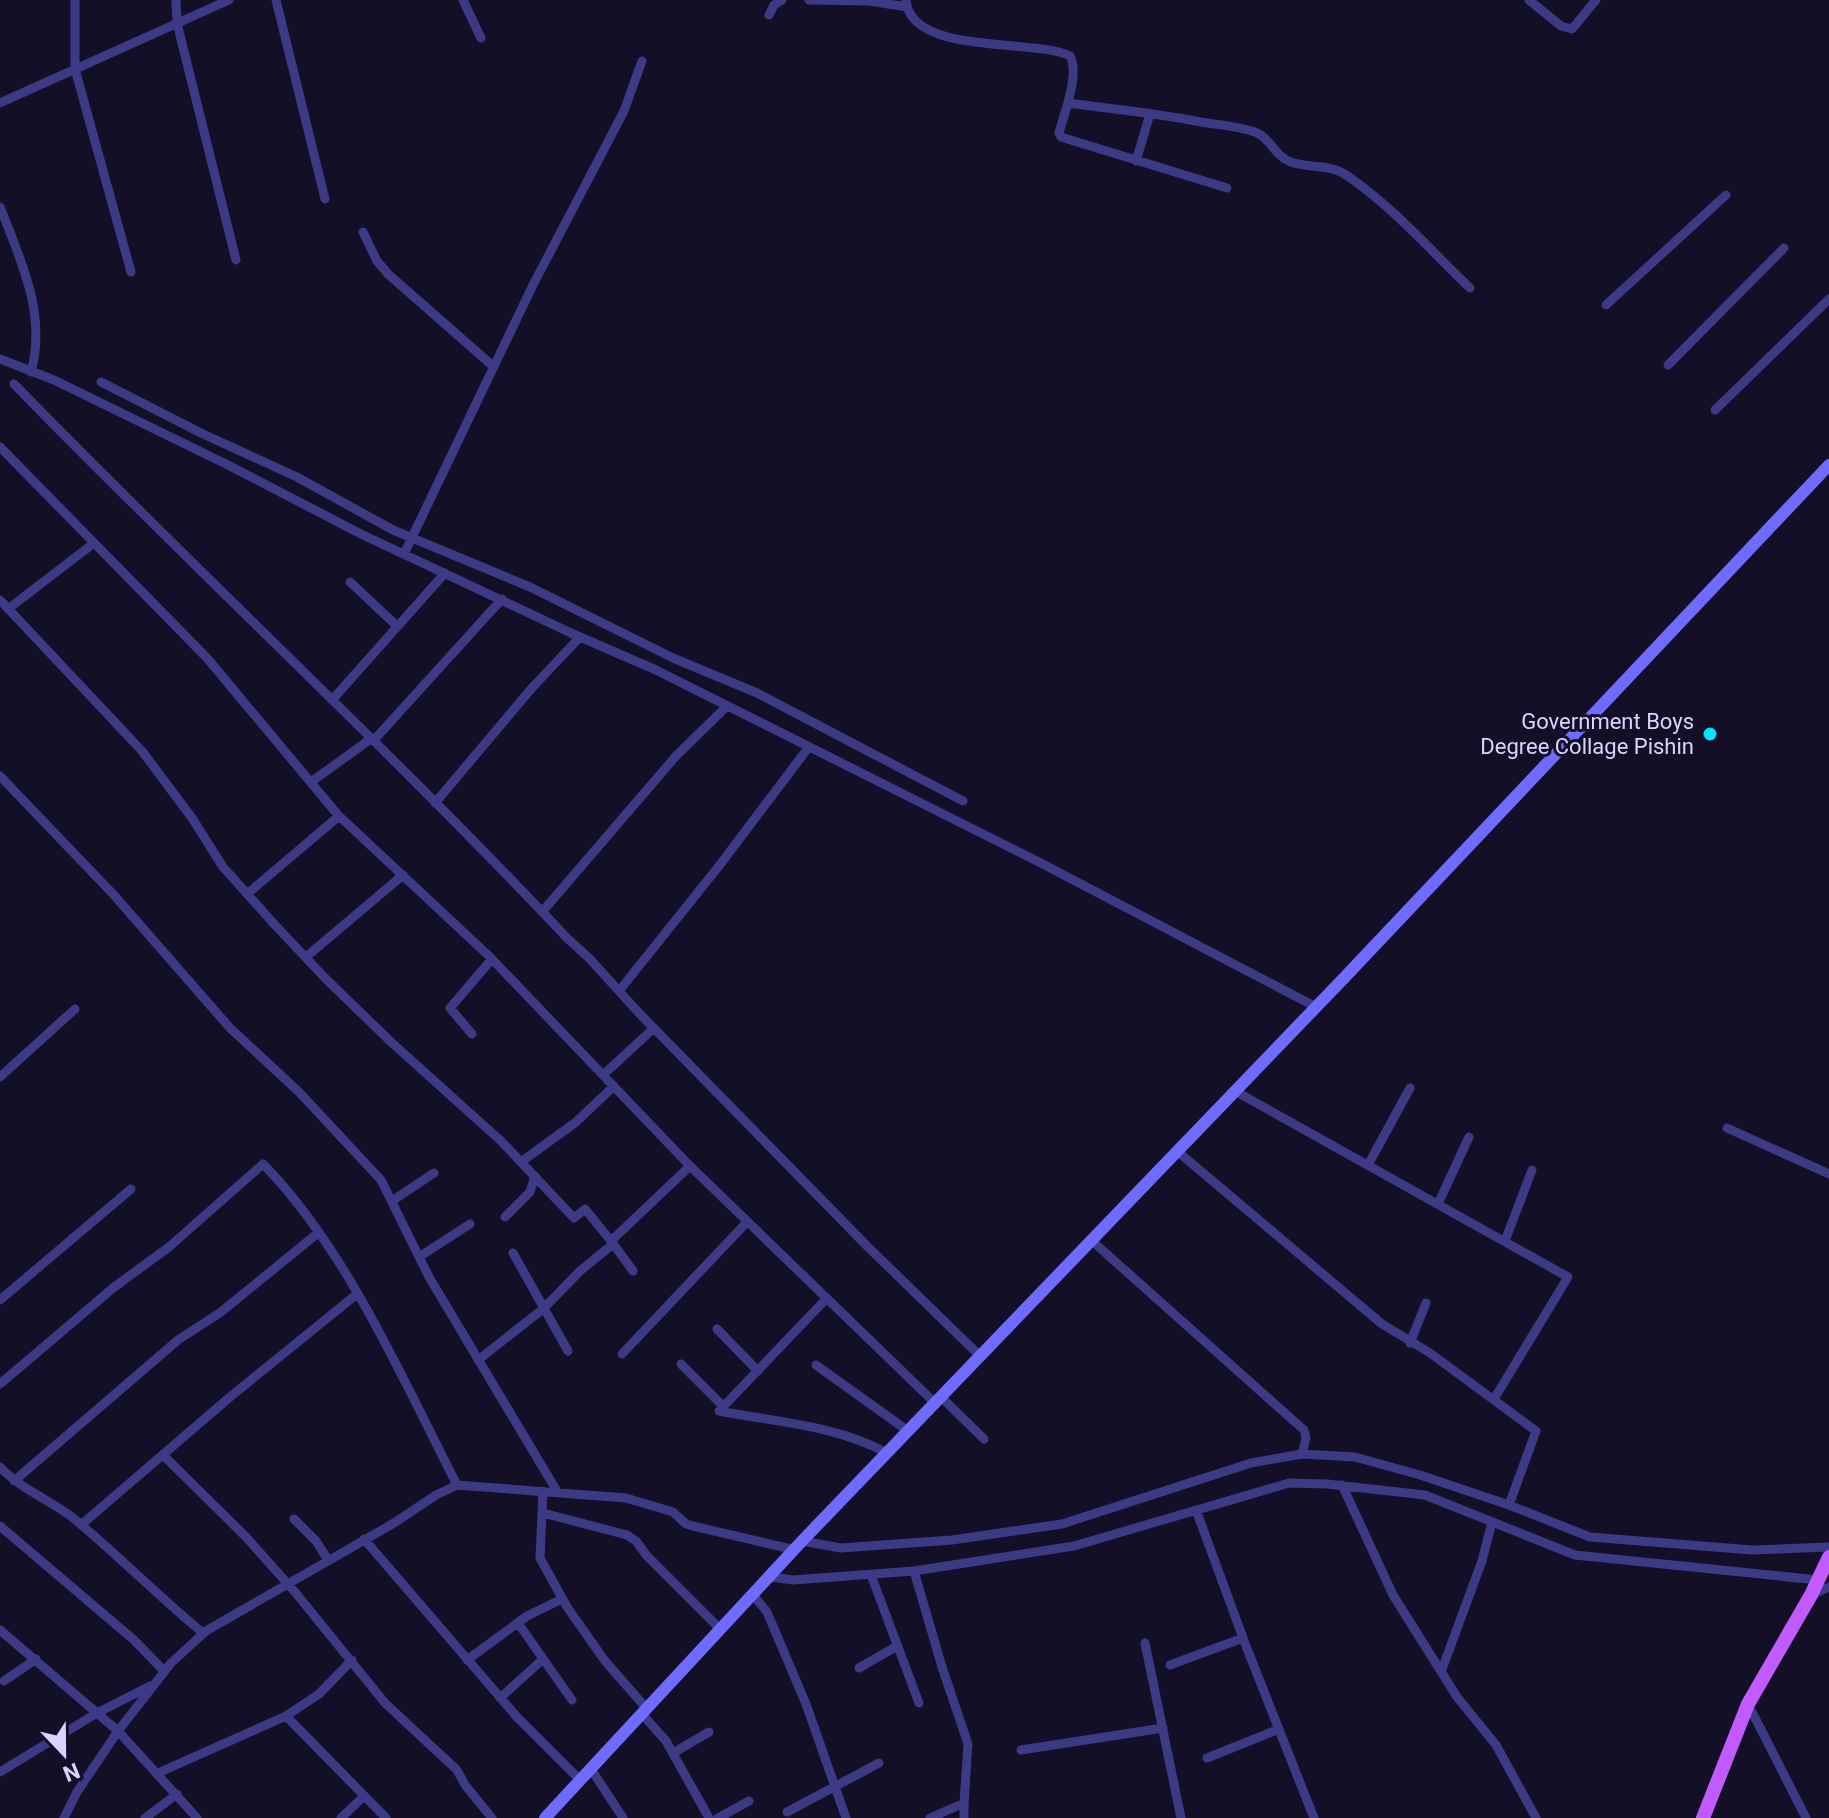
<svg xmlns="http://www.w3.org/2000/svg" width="1829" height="1818" viewBox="0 0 1829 1818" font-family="Roboto,sans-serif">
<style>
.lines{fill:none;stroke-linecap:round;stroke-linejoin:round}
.minor{stroke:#3d3a85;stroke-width:9}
.secondary{stroke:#6f6bff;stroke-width:12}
.primary{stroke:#c25bff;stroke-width:14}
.poi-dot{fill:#00e5ff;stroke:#130f26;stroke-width:3}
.labels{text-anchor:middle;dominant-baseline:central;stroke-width:6;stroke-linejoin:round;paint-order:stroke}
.poi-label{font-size:22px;fill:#d9d4ff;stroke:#130f26;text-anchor:end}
</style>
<rect width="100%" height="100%" fill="#130f26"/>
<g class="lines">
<path class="minor" d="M75 0V69L131 272
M176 0 177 23 236 260
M276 0 325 199
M463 0 481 38
M809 0 869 1 907 7
M906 0C910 56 1035 38 1070 56 1080 74 1064 114 1059 133L1061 137 1227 188
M1529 0 1561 26 1572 29 1596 0
M769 15 774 5 782 0
M0 103 229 0
M1068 103C1112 109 1157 113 1201 122 1218 125 1238 126 1255 132 1271 138 1274 156 1291 162 1311 169 1331 163 1349 177 1395 209 1430 250 1470 288
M1136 161 1150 114
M0 207C21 261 47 314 31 372
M363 232 377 261 388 274 494 367
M1606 305 1726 195
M0 359 54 380 230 466 361 534 571 633 656 670 1037 861 1316 1007
M1668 365 1784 248
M101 382 203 434 297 477 393 530 530 587 673 658 757 693 963 801
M14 384C196 571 388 748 567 938L590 959 638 1012 868 1247 980 1356
M1715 410 1829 299
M0 447 207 658 338 815 490 957 690 1166 935 1403
M404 554 533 285 624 111 642 61
M350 582 397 626
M0 600 142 751 192 818 223 867 275 925 325 978 391 1042 501 1141 574 1218 585 1209 611 1241 690 1166
M8 609 94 543
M332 700 445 573
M374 740 502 599
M0 776 113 894 230 1028 299 1092 381 1180 429 1277 558 1493
M311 782 372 738
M435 803 531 689 580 637
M247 894 339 816
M542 912 676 756 727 706
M306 957 403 875
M619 991 719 866 808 748
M472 1034 450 1008 492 959
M603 1075 654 1028
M0 1077 75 1009
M1235 1091 1568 1277 1494 1399
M1727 1128 1829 1174
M1177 1151 1382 1324 1430 1353 1536 1431 1509 1505
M521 1162 576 1122 614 1086
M1368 1165 1410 1088
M392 1201 434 1173
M1438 1204 1469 1137
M505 1217 530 1192 535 1176
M1091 1240 1304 1430 1306 1438 1302 1454
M611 1241 633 1271
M1505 1241 1532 1170
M513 1253 568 1351
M419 1257 470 1224
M0 1300 131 1189
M717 1329 758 1371
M1410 1343 1426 1303
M622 1354 747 1222
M478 1360 543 1309 580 1271 613 1244
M681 1364 724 1407
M816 1365 908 1431
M0 1384 113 1288 169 1247 263 1164C346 1248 403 1380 457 1485
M941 1397 984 1439
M719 1411C776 1422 835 1425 887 1453
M719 1411 827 1298
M163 1455 246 1537 295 1592 385 1703 457 1770 465 1785 492 1818
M0 1467C21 1489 48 1499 72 1517 117 1554 158 1596 203 1633
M14 1481 178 1340 221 1312 318 1233
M1342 1485 1393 1595 1457 1697 1496 1745 1536 1818
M543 1491 540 1558 567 1607 605 1661 647 1709
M1196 1510 1246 1646 1314 1818
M543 1513 627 1535 636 1541 647 1556 721 1630
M294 1519 316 1541 328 1560
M81 1525 230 1397 357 1294
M0 1526 134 1640 164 1671
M364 1539 517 1717 580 1780
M802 1541 841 1548 952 1540 1062 1524 1251 1463 1302 1454 1355 1457 1420 1475 1509 1505 1590 1537 1752 1550 1829 1547
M914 1571 942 1667 968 1744 964 1803 930 1818
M871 1575 919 1703
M771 1577 793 1580 914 1571 1074 1546 1289 1483 1327 1484 1425 1495 1575 1555 1818 1580
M753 1595 767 1612 806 1704 846 1818
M1811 1595 1829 1587
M518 1623 572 1700
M0 1630 118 1731 171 1663 206 1631 394 1523 436 1495 457 1485 626 1498 673 1512 686 1524 693 1526 795 1550
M1145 1643 1181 1818
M352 1660 319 1694 286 1716 386 1818
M467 1660 527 1616 562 1599
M1170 1665 1243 1638
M859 1668 897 1646
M1441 1672 1482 1561 1492 1522
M4 1681 36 1659
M500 1698 542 1660
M1748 1704 1806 1818
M642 1714 666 1741 709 1818
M1021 1750 1163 1728
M673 1753 709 1732
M1207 1758 1279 1729
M591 1769 623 1818
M0 1772 97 1713 150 1686
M158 1773 286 1716
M787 1812 879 1763
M64 1818 77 1792 118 1731 197 1818
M145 1818 177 1794
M341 1818 363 1797
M718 1818 749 1801
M964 1818V1803"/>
<path class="secondary" d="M545 1818 802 1541 1344 978 1829 465"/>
<path class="primary" d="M1703 1818 1748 1704 1811 1595 1829 1557"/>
</g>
<circle class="poi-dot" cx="1710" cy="734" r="8"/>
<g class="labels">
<g class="poi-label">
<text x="1694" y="721">Government Boys<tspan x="1694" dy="25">Degree Collage Pishin</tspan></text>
</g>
</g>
<g transform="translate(64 1754) rotate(158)" stroke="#130f26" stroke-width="6" paint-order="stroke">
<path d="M0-6L14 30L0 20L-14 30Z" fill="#d9d4ff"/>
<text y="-12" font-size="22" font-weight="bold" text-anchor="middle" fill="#d9d4ff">N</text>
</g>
</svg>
